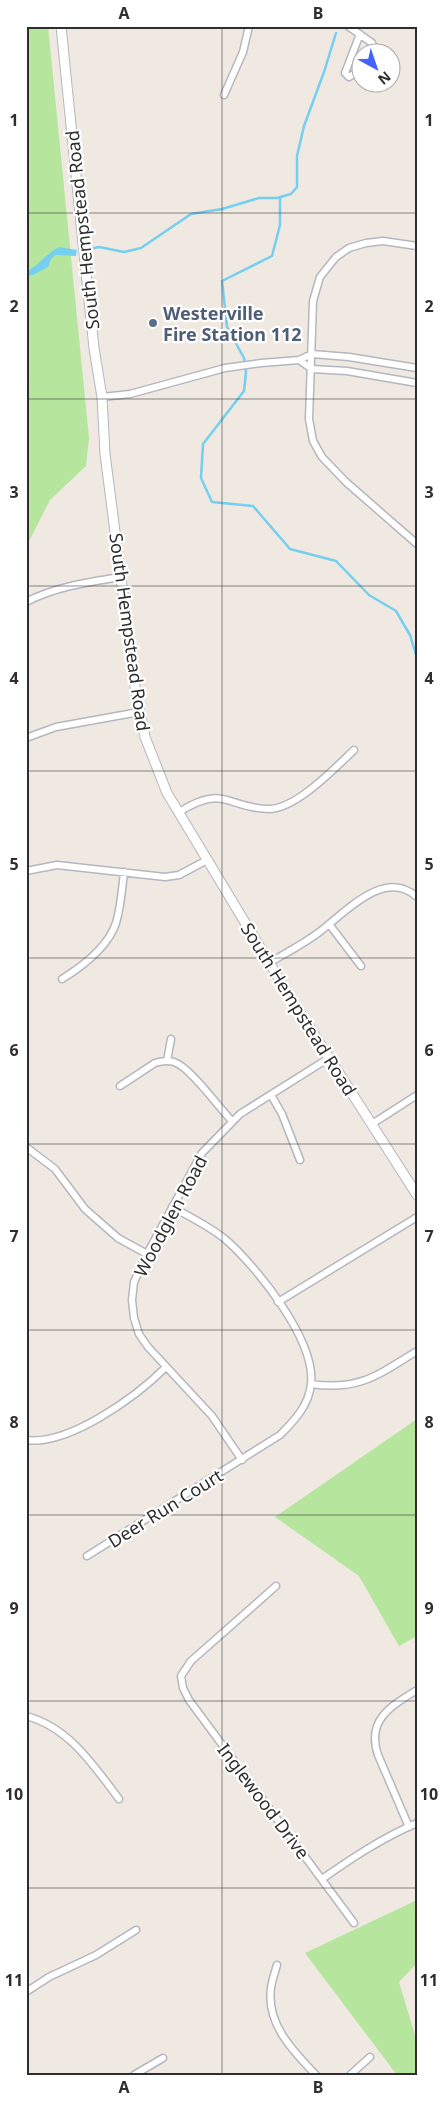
<svg xmlns="http://www.w3.org/2000/svg" width="443" height="2101" viewBox="0 0 443 2101" font-family="'Noto Sans',sans-serif">
<style>
.green{fill:#b6e59e}
.water{fill:#75cff0}
.lines{fill:none;stroke-linecap:round;stroke-linejoin:round}
.stream{stroke:#75cff0;stroke-width:2.5}
.street-casing{stroke:#b4b7c1;stroke-width:9}
.secondary-casing{stroke:#b4b7c1;stroke-width:11}
.street{stroke:#fff;stroke-width:6}
.secondary{stroke:#fff;stroke-width:9}
.grid{fill:none;stroke:#2e2e2e;stroke-width:1;stroke-opacity:0.55}
.service-dot{fill:#5c6f8a;stroke:#fff;stroke-width:2}
.labels{text-anchor:middle;dominant-baseline:central;stroke-width:4.5;stroke-linejoin:round;paint-order:stroke}
.street-label{font-size:18px;fill:#2e2e2e;stroke:#fff}
.service-label{font-size:18px;font-weight:bold;fill:#4e5e75;stroke:#fff;text-anchor:start}
.neatline{fill:none;stroke:#2e2e2e;stroke-width:2}
.grid-label{font-size:16px;text-anchor:middle;font-weight:bold;fill:#2e2e2e}
</style>
<rect width="100%" height="100%" fill="#efe9e1"/>
<path class="green" d="M26 26H48L89 438 86 466 50 500 26 547Z
M417 1419V1636L399 1646 359 1576 275 1517Z
M417 1900V1963L399 1982 417 2042V2075H397L305 1953Z"/>
<path class="water" d="M59 247 77 250 76 256 55 255 51 259 48 267 33 275 26 276V272C39 265 47 253 59 247Z"/>
<g class="lines">
<path class="stream" d="M280 197V225L272 256 222 281 227 327 244 358 246 372 244 391 203 444 201 478 212 502 253 506 290 549 336 561 369 595 396 611 410 635 417 658
M86 250 99 247 124 252 141 248 191 214 222 209 259 198H277L291 194 297 187V156L304 126 324 72 336 33"/>
<g class="street-casing">
<path id="street" d="M348 26 372 43 376 52
M360 34 345 73 349 77 360 70
M224 95 243 52 249 26
M417 246 383 241 366 243 349 248 336 257 320 277 313 301 309 419 313 441 322 457 346 482 417 544
M299 360 312 369 347 371 417 383
M102 397 130 394 225 368 261 363 299 360 312 354 349 357 417 368
M26 602C55 587 88 582 120 577
M26 738 56 727 139 712
M179 812C225 783 227 809 270 809 297 808 335 768 354 750
M26 871 57 865 165 877 179 875 207 860
M329 924 361 966
M269 963C286 953 303 944 318 933 344 914 384 867 417 897
M62 979C83 966 108 947 116 923 121 906 122 889 124 872
M167 1061 171 1039
M120 1086 155 1063C161 1061 168 1060 174 1062 190 1067 219 1108 232 1121
M271 1095 282 1114 300 1160
M372 1124 417 1095
M26 1147 55 1169 85 1209 118 1238 147 1254
M278 1302 417 1217
M311 1384C359 1391 378 1375 417 1351
M26 1440C69 1446 137 1396 166 1367
M242 1460 212 1416 148 1347 139 1334 134 1318 132 1300 134 1282 147 1254 202 1153 240 1114 329 1058
M87 1556 280 1435C295 1420 309 1405 311 1384 316 1340 256 1266 225 1239 209 1226 190 1217 172 1207
M276 1586 191 1661 181 1676 183 1688 189 1700 354 1923
M26 1716C69 1727 94 1766 119 1799
M409 1827 378 1755C366 1720 391 1706 417 1690
M322 1879C352 1858 382 1838 417 1823
M277 1965C275 1972 272 1980 271 1988 266 2024 293 2051 316 2075
M26 1992 49 1977 96 1955 136 1930
M134 2075 163 2058
M350 2075 370 2057"/>
</g>
<g class="secondary-casing">
<path id="secondary" d="M61 26 83 244 94 348 102 397 105 454 135 687 145 737 167 793 287 992 417 1195"/>
</g>
<use href="#street" class="street"/>
<use href="#secondary" class="secondary"/>
</g>
<path class="grid" d="M222 26V2075M26 213H417M26 399H417M26 586H417M26 771H417M26 958H417M26 1144H417M26 1330H417M26 1515H417M26 1701H417M26 1888H417"/>
<circle class="service-dot" cx="153" cy="323" r="5"/>
<g class="labels">
<g class="street-label">
<text transform="translate(82 230) rotate(-96)">South Hempstead Road</text>
<text transform="translate(130 632) rotate(82)">South Hempstead Road</text>
<text transform="translate(299 1009) rotate(58)">South Hempstead Road</text>
<text transform="translate(170 1216) rotate(-62)">Woodglen Road</text>
<text transform="translate(165 1508) rotate(-32)">Deer Run Court</text>
<text transform="translate(264 1801) rotate(53)">Inglewood Drive</text>
</g>
<g class="service-label">
<text x="163" y="313">Westerville<tspan x="163" dy="21">Fire Station 112</tspan></text>
</g>
</g>
<rect width="443" height="2101" fill="none" stroke="#ffffff" stroke-width="55"/>
<g transform="translate(376 68) rotate(140)"><circle r="24" fill="#ffffff" stroke="#ababab"/>
<path d="M0-4L9 19L0 12L-9 19Z" fill="#4264fb"/>
<text y="-8" font-size="14" font-weight="bold" text-anchor="middle" fill="#2e2e2e">N</text>
</g>
<rect x="28" y="28" width="388" height="2046" class="neatline"/>
<g class="grid-label">
<text x="124" y="19">A</text>
<text x="318" y="19">B</text>
<text x="14" y="126">1</text>
<text x="429" y="126">1</text>
<text x="14" y="312">2</text>
<text x="429" y="312">2</text>
<text x="14" y="498">3</text>
<text x="429" y="498">3</text>
<text x="14" y="684">4</text>
<text x="429" y="684">4</text>
<text x="14" y="870">5</text>
<text x="429" y="870">5</text>
<text x="14" y="1056">6</text>
<text x="429" y="1056">6</text>
<text x="14" y="1242">7</text>
<text x="429" y="1242">7</text>
<text x="14" y="1428">8</text>
<text x="429" y="1428">8</text>
<text x="14" y="1614">9</text>
<text x="429" y="1614">9</text>
<text x="14" y="1800">10</text>
<text x="429" y="1800">10</text>
<text x="14" y="1986">11</text>
<text x="429" y="1986">11</text>
<text x="124" y="2093">A</text>
<text x="318" y="2093">B</text>
</g>
</svg>
